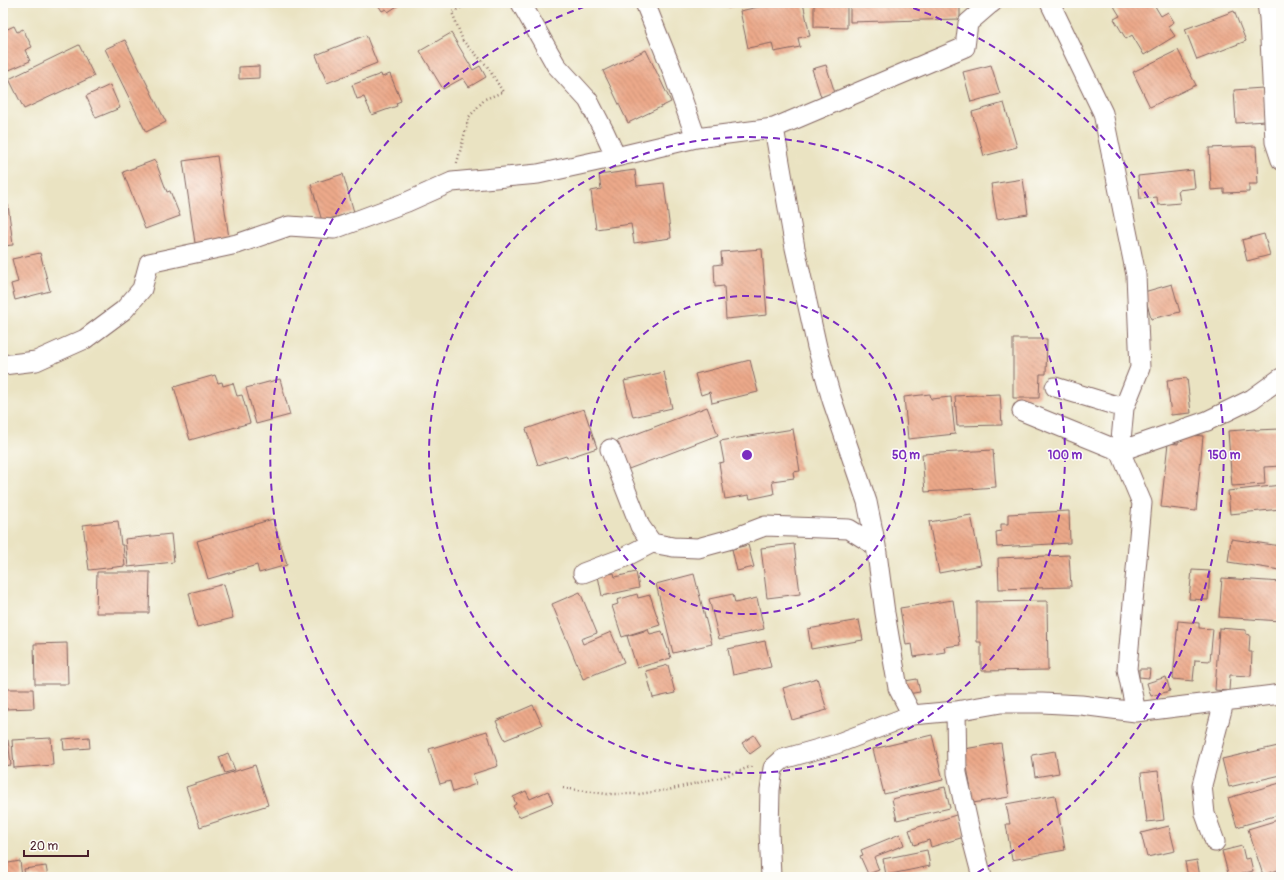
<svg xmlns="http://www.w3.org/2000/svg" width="1284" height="880" viewBox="0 0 1284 880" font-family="Pangolin,sans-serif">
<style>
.building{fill:url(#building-back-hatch)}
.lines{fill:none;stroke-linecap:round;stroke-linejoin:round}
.street-casing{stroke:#826460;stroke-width:21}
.path{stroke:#826460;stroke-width:2.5;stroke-dasharray:1 3;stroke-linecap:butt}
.street{stroke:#fff;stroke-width:19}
.ring{fill:none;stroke:#7b2cbf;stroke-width:2;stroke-dasharray:7 5}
.centre{fill:#7b2cbf;stroke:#fdfcf7;stroke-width:2}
.ring-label{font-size:12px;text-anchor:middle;font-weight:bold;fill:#7b2cbf;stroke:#fdfcf7;stroke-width:3;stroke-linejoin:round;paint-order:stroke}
</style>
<defs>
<pattern id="building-back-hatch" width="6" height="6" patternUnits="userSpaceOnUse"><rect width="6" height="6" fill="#eca98a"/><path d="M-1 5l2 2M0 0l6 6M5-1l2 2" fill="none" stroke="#c18971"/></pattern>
</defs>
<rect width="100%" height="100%" fill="#fdfcf7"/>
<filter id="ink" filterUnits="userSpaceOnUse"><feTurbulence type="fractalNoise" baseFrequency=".025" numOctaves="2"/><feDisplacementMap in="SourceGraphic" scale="8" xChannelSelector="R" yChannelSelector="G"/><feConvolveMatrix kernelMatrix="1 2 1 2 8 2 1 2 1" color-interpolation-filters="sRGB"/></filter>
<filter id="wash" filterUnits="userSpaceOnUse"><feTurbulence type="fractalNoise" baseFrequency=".012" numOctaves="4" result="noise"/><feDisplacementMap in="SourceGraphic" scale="16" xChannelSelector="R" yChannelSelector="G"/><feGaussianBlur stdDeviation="0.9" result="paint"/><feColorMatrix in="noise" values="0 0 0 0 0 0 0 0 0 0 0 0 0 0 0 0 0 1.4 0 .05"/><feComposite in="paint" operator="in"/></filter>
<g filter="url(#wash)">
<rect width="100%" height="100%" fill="#eae3c2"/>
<g id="blocks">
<path class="building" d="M377 3H402L388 12 386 9 382 11Z
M727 3H745V4L728 8Z
M776 3H803L810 36 798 38 800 47 774 52 772 43 748 48 740 11Z
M814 3H847V28L814 27Z
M850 3H960V19L850 22Z
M1112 3H1153L1161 16 1168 12 1174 22 1168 26 1175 36 1144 55 1132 35 1126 39 1114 19 1120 16Z
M1234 11 1246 41 1197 60 1185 29Z
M14 26 17 32 23 29 32 47 25 50 30 61 7 71 3 63V31Z
M451 33 473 70 480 66 486 77 469 87 463 78 443 89 420 51Z
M366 35 377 63 327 83 316 55Z
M125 40 166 122 146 132 105 49Z
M79 45 94 76 24 109 9 79Z
M646 50 671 102 628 123 603 71Z
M1178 50 1196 85 1150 107 1133 72Z
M826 65 835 93 821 97 812 69Z
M991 65 1000 94 971 102 963 72Z
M259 66V78L239 79V67Z
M381 74 382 77 390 74 401 101 396 103 397 106 372 115 364 97 357 99 352 85Z
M110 85 120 108 96 118 86 96Z
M1263 88 1265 121 1236 123 1234 90Z
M1004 103 1017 147 984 156 972 112Z
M1256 146 1258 184H1249V192L1224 193V189L1211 190 1209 148Z
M217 156 229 238 195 243 183 161Z
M155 160 167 192 170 191 180 216 145 229 123 172Z
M635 170 637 186 664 183 671 238 634 243 631 224 596 229 591 191 601 189 599 175Z
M1193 170 1195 188 1178 190 1180 203 1158 205 1157 197 1140 199 1138 176Z
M343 174 354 212 322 221 311 184Z
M1023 179 1028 214 997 219 991 184Z
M3 205H8L13 245 3 246Z
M1264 234 1270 255 1247 261 1242 240Z
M762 249 767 315 726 319 724 286 715 287 714 265 722 264 721 252Z
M40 253 50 291 15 300 11 284 18 282 12 259Z
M1172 284 1180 312 1151 319 1144 292Z
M1013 339H1047L1046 374H1040L1039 398H1013Z
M750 360 758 392 712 403 710 392 701 395 695 374Z
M664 372 672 408 633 417 624 381Z
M215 375 218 383 222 382 223 386 233 383 237 396 242 395 250 423 190 440 174 387Z
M1187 378 1191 413 1171 415 1167 380Z
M280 379 290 415 256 424 246 388Z
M930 394 931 399 951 397 955 434 908 439 904 397Z
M1000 394 1002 425 957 426 955 396Z
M707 407 718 435 626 470 615 442Z
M584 409 597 448 567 458 566 456 538 465 526 429Z
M793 429 800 471 793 472 794 478 772 481 774 494 750 499 749 495 725 499 719 463 724 462 720 441Z
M1255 429V430L1281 429V466L1264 467 1265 484 1232 486 1228 431Z
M1179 434 1203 436 1196 511 1161 507 1168 443 1178 444Z
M993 450 996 487 925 492 922 454Z
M1281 485V509L1230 514 1228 491Z
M1069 511 1070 543 997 547 996 532 1001 531V524H1008V514Z
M971 515 981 565 939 573 929 522Z
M273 519 287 565 259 573 257 565 208 579 197 541Z
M118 521 121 545H123L125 566 89 570 83 525Z
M171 534 174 562 128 567 125 539Z
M1231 539 1281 546 1280 570 1228 562Z
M794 544 800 594 767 598 761 548Z
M748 545 754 567 737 571 732 549Z
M1069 555 1071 587 999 589 998 558Z
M1192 570 1210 571 1208 600 1189 599Z
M97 572H150L149 613H96Z
M636 572 639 588 602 596 598 576 614 573 615 577Z
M694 574 712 644 673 653 656 584Z
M1222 578 1281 582V621L1219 617Z
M224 584 233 618 197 627 189 593Z
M580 592 597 633 581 639 583 644 611 632 624 662 583 679 552 604Z
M637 594 638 598 650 595 660 625 622 637 612 606 618 604 617 600Z
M733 594 735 603 757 598 764 629 719 639 709 599Z
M953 600 960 645 944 647 945 652 914 657 912 644 906 645 900 608Z
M1047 601 1048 670 981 671V642H977V602Z
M859 620 863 640 811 649 808 629Z
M1178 621 1199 623V628L1213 629 1210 661 1195 660 1193 681 1173 679Z
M1219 628 1246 630V634L1250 635 1249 652H1252L1251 676 1230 675 1229 691 1215 690Z
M648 630 650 634 662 631 671 658 637 668 627 636Z
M765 641 771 667 733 675 728 649Z
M67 643 68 684H35L34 644Z
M668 665 675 693 653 698 646 671Z
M1139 669H1150L1149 678 1139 677Z
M1166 677 1170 691 1151 696 1147 683Z
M817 678 827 710 792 720 783 688Z
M917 679 920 692 907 694 905 681Z
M4 689H33L34 708 5 709Z
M533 705 542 725 505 740 496 721Z
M487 731 498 766 473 774 476 784 453 792 450 781 440 784 429 749Z
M754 735 761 746 750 754 742 743Z
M932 735 943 780 884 794 873 749Z
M89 737 90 748 64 750 63 739Z
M51 738 53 765 14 768 12 740Z
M8 740 11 765 3 766V741Z
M1001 743 1009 797 973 803 964 749Z
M1278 746 1281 757V775L1229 787 1222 759Z
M1055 751 1059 773 1035 777 1032 755Z
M228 753 235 770 225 773 219 757Z
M255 765 268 805 200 827 186 787Z
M1158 771 1164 820 1147 822 1141 773Z
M1280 783 1281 787V814L1237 827 1228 798Z
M945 787 950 808 897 820 892 799Z
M526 791 530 799 548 791 553 803 519 817 513 806 516 804 513 797Z
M1055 795 1065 850 1012 860 1006 824H1010L1006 804Z
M959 814 964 837 931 847 929 840 914 845 909 830Z
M1281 819V869L1263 875 1248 829Z
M1169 826 1175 851 1147 857 1141 833Z
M900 834 904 845 874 857 879 870 868 874 860 856 863 855 861 850Z
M1242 846 1245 859 1250 858 1253 871 1242 874 1243 877H1229L1222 851Z
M927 850 930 866 886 875 883 859Z
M1197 860 1200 877H1188L1185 862Z
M20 861 22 877H3V864Z
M46 866 48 877H25L24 869Z"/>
</g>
</g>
<g filter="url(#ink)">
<use href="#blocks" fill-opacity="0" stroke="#826460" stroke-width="1"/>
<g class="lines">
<g class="street-casing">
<path id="street" d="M521 3 556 65 588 100 604 131 616 157 696 138 774 128 965 47 968 23 990 4 992 3
M645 3 672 70 696 138
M1050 3 1103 113 1136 275 1140 368 1124 408 1120 451 1142 503 1127 669 1136 712
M1267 3 1269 18 1275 142 1281 160
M774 128 795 248 817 347 832 400 867 502 876 546 885 613 898 688 912 715
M3 365 36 361 85 339 124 310 142 289 149 263 237 244 289 226 334 229 407 202 452 182 538 174 616 157
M1055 387 1124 408
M1022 411 1120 451 1207 421 1252 399 1281 378
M610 449 640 526 652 543 673 547 698 548 731 539 765 526 849 529 876 546
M583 573 623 558 652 543
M956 711 957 773 970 831 982 877
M1215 842 1205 814 1202 785 1224 702
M771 877 769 830 770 790 773 768 783 759 836 744 912 715 956 711 1001 703H1042L1081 705 1136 712 1281 694"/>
</g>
<path class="path" d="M457 163 469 117 485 99 503 92 487 66 463 41 452 12 471 3
M563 788 607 794H639L668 790 722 777 753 766"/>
<use href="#street" class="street"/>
</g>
</g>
<g class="ring">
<circle cx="747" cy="455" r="159"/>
<circle cx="747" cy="455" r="318"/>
<path d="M523 876A477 477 0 0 1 592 4M902 4A477 477 0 0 1 971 876"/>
</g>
<circle cx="747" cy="455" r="6" class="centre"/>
<g class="ring-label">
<text x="906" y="459">50 m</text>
<text x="1065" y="459">100 m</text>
<text x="1224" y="459">150 m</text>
</g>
<rect width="1284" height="880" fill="none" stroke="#fdfcf7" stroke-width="16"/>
<path d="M24 850v6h64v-6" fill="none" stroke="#4a1f2b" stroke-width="2"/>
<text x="30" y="850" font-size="12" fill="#4a1f2b" stroke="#fdfcf7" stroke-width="3" paint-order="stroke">20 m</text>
</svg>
